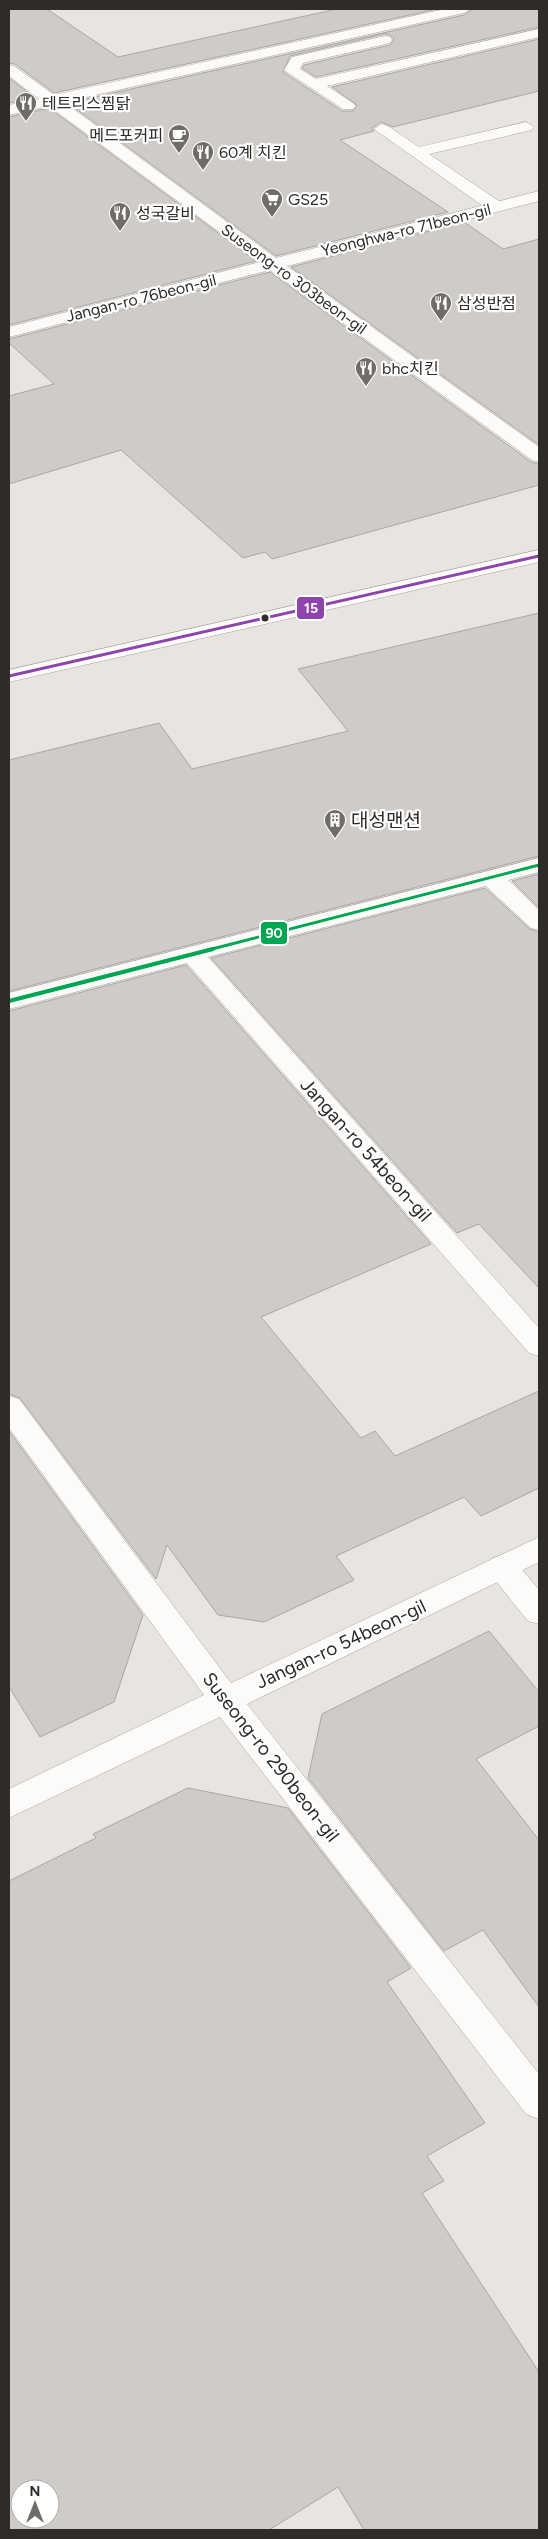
<svg xmlns="http://www.w3.org/2000/svg" width="548" height="2539" viewBox="0 0 548 2539" font-family="Figtree,'Noto Sans KR',sans-serif">
<style>
.building{fill:#cfcbc9;stroke:#aaa6a5;fill-rule:evenodd}
.lines{fill:none;stroke-linecap:round;stroke-linejoin:round}
.lane-casing{stroke:#a9a5a2;stroke-width:1}
.street-casing{stroke:#a9a5a2;stroke-width:1}
.secondary-casing{stroke:#a9a5a2;stroke-width:1}
.lane{fill:#fcfbfa;fill-rule:evenodd}
.street{fill:#fcfbfa;fill-rule:evenodd}
.secondary{fill:#fcfbfa;fill-rule:evenodd}
.bus-1-casing{stroke:#fff;stroke-width:6}
.bus-2-far1-casing{stroke:#fff;stroke-width:6}
.bus-2-casing{stroke:#fff;stroke-width:8}
.bus-1{stroke:#8e44ad;stroke-width:3}
.bus-2-far1{stroke:#00a651;stroke-width:3}
.bus-2{stroke:#00a651;stroke-width:4}
.bus-dot{fill:#2e2b29;stroke:#fff;stroke-width:2}
.labels{text-anchor:middle;dominant-baseline:central;stroke-width:4.5;stroke-linejoin:round;paint-order:stroke}
.far-poi-label{font-size:16px;fill:#2e2b29;stroke:#fff;text-anchor:start}
.far-street-label{font-size:16px;fill:#2e2b29;stroke:#fff}
.poi-label{font-size:19px;fill:#2e2b29;stroke:#fff;text-anchor:start}
.street-label{font-size:19px;fill:#2e2b29;stroke:#fff}
.line-badge{stroke:#fff;stroke-width:2}
.badge-label{font-size:14px;text-anchor:middle;font-weight:bold;fill:#fff}
</style>
<rect width="100%" height="100%" fill="#e8e4e0"/>
<path class="building" d="M9 9H47L118 57 337 9H437L54 93 15 64 9 63Z
M473 9H539V27L316 77 302 68 304 65 390 45 394 39 390 35 385 34 290 56 283 72 342 111H353L357 105 332 87 539 39V91L393 127 381 122 372 128 374 131 340 140 448 212 276 256 68 103 464 15Z
M9 78 35 98 9 103Z
M49 108 256 261 9 325V117Z
M464 222 503 249 539 239V445L291 267Z
M270 272 531 462 539 464V485L272 559 265 552 243 558 121 450 9 484V396L54 384 9 343V339Z
M539 613V856L9 991V760L159 723 192 769 348 731 298 669Z
M539 874V908L512 881Z
M485 888 530 929 539 932V1288L479 1224 457 1233 211 958Z
M186 965 431 1244 261 1317 361 1438 375 1431 395 1456 539 1391V1488L481 1516 464 1497 336 1556 354 1580 264 1622 218 1615 167 1545 156 1579 20 1398 9 1394V1011Z
M9 1431 143 1615 114 1702 40 1737 9 1687Z
M489 1631 539 1692V1726L476 1759 539 1840V2007L483 1930 444 1951 308 1778 322 1714Z
M188 1788 288 1808 411 1968 387 1982 485 2123 427 2156 444 2181 422 2193 539 2372V2530H364L338 2487 269 2530H9V1881L96 1838 93 1834ZM20 2489H50V2519H20Z"/>
<g class="lines">
<g class="lane-casing">
<path id="lane" d="M539 29V37L327 86 353 103 356 106 353 109H343L284 70 292 57 385 36 390 37 392 40 390 43 303 63 300 69 316 79Z
M526 122 534 127 532 130 429 154 502 203 504 207 496 212 490 211 374 129 382 124 388 126 419 147Z
M502 1555 513 1559 539 1590V1624L528 1621 491 1575 487 1567 491 1559Z"/>
</g>
<g class="street-casing">
<path id="street" d="M445 9H471L464 13 64 102 276 258 539 191V201L287 266 539 447V462L532 460 270 270 9 337V327L260 262 49 106 9 115V105L39 99 9 76V65L14 66 54 95Z
M539 858V872L508 880 539 910V930L531 928 486 886 208 957 539 1328V1356L529 1353 187 963 9 1009V993Z
M9 1396 19 1399 231 1683 539 1537V1562L247 1704 539 2074V2119L526 2114 220 1717 9 1818V1789L204 1695 9 1428Z"/>
</g>
<g class="secondary-casing">
<path id="secondary" d="M539 550V562L9 682V670Z"/>
</g>
<use href="#lane" class="lane"/>
<use href="#street" class="street"/>
<use href="#secondary" class="secondary"/>
<g class="bus-1-casing">
<path id="bus-1" d="M9 676 539 556"/>
</g>
<g class="bus-2-far1-casing">
<path id="bus-2-far1" d="M208 950 539 865"/>
</g>
<g class="bus-2-casing">
<path id="bus-2" d="M9 1001 213 949"/>
</g>
<use href="#bus-1" class="bus-1"/>
<use href="#bus-2-far1" class="bus-2-far1"/>
<use href="#bus-2" class="bus-2"/>
</g>
<defs>
<g id="restaurant-pin" transform="scale(1.125)"><path d="M0 17L-7.5 6A9.5 9.5 0 1 1 7.5 6Z" fill="#6f6c69" stroke="#fff"/><path d="M-5-6h1v4h1v-4h1v4h1v-4h1v5L-1.5 .5V6h-2V.5L-5-1ZM5-6V6H3V1.5H1.5Q1.5-4 5-6Z" fill="#fff"/></g>
<g id="cafe-pin" transform="scale(1.125)"><path d="M0 17L-7.5 6A9.5 9.5 0 1 1 7.5 6Z" fill="#6f6c69" stroke="#fff"/><path d="M-5.5-4.5H6V0H3Q3 3.5 0 3.5H-2.5Q-5.5 3.5-5.5 0ZM3-3.2v2h1.7v-2ZM-6 4.5H4V6H-6Z" fill="#fff"/></g>
<g id="supermarket-pin" transform="scale(1.125)"><path d="M0 17L-7.5 6A9.5 9.5 0 1 1 7.5 6Z" fill="#6f6c69" stroke="#fff"/><path d="M-6-5.5h2.5l.6 2H6L4.5 2H-2.5L-4.4-4H-6ZM-1.5 3.2a1.3 1.3 0 1 0 .1 0ZM3 3.2a1.3 1.3 0 1 0 .1 0Z" fill="#fff"/></g>
<g id="building-pin" transform="scale(1.125)"><path d="M0 17L-7.5 6A9.5 9.5 0 1 1 7.5 6Z" fill="#6f6c69" stroke="#fff"/><path d="M-4-6H4V6H1V3H-1V6H-4ZM-2.5-4.3h1.7v1.8h-1.7ZM.8-4.3h1.7v1.8H.8ZM-2.5-1h1.7V.8h-1.7ZM.8-1h1.7V.8H.8Z" fill="#fff"/></g>
</defs>
<g fill-rule="evenodd">
<use href="#restaurant-pin" x="26" y="103"/>
<use href="#cafe-pin" x="179" y="135"/>
<use href="#restaurant-pin" x="203" y="152"/>
<use href="#supermarket-pin" x="272" y="199"/>
<use href="#restaurant-pin" x="120" y="213"/>
<use href="#restaurant-pin" x="441" y="303"/>
<use href="#restaurant-pin" x="366" y="368"/>
<use href="#building-pin" x="335" y="820"/>
</g>
<circle class="bus-dot" cx="265" cy="618" r="4.5"/>
<g class="labels">
<g class="far-poi-label">
<text x="42" y="103">테트리스찜닭</text>
<text x="163" y="135" text-anchor="end">메드포커피</text>
<text x="219" y="152">60계 치킨</text>
<text x="288" y="199">GS25</text>
<text x="136" y="213">성국갈비</text>
<text x="457" y="303">삼성반점</text>
<text x="382" y="368">bhc치킨</text>
</g>
<g class="far-street-label">
<text transform="translate(406 230) rotate(-14)">Yeonghwa-ro 71beon-gil</text>
<text transform="translate(294 279) rotate(36)">Suseong-ro 303beon-gil</text>
<text transform="translate(141 298) rotate(-14)">Jangan-ro 76beon-gil</text>
</g>
<g class="poi-label">
<text x="351" y="820">대성맨션</text>
</g>
<g class="street-label">
<text transform="translate(366 1150) rotate(48)">Jangan-ro 54beon-gil</text>
<text transform="translate(341 1644) rotate(-25)">Jangan-ro 54beon-gil</text>
<text transform="translate(271 1757) rotate(52)">Suseong-ro 290beon-gil</text>
</g>
</g>
<g class="line-badge">
<rect x="296" y="596" width="29" height="24" rx="5" fill="#8e44ad"/>
<rect x="260" y="921" width="28" height="24" rx="5" fill="#00a651"/>
</g>
<g class="badge-label">
<text x="311" y="613">15</text>
<text x="274" y="938">90</text>
</g>
<rect width="548" height="2539" fill="none" stroke="#2e2b29" stroke-width="20"/>
<g transform="translate(35 2504)"><circle r="24" fill="#ffffff" stroke="#abaaa9"/>
<path d="M0-4L9 19L0 12L-9 19Z" fill="#6f6c69"/>
<text y="-8" font-size="14" font-weight="bold" text-anchor="middle" fill="#2e2b29">N</text>
</g>
</svg>
